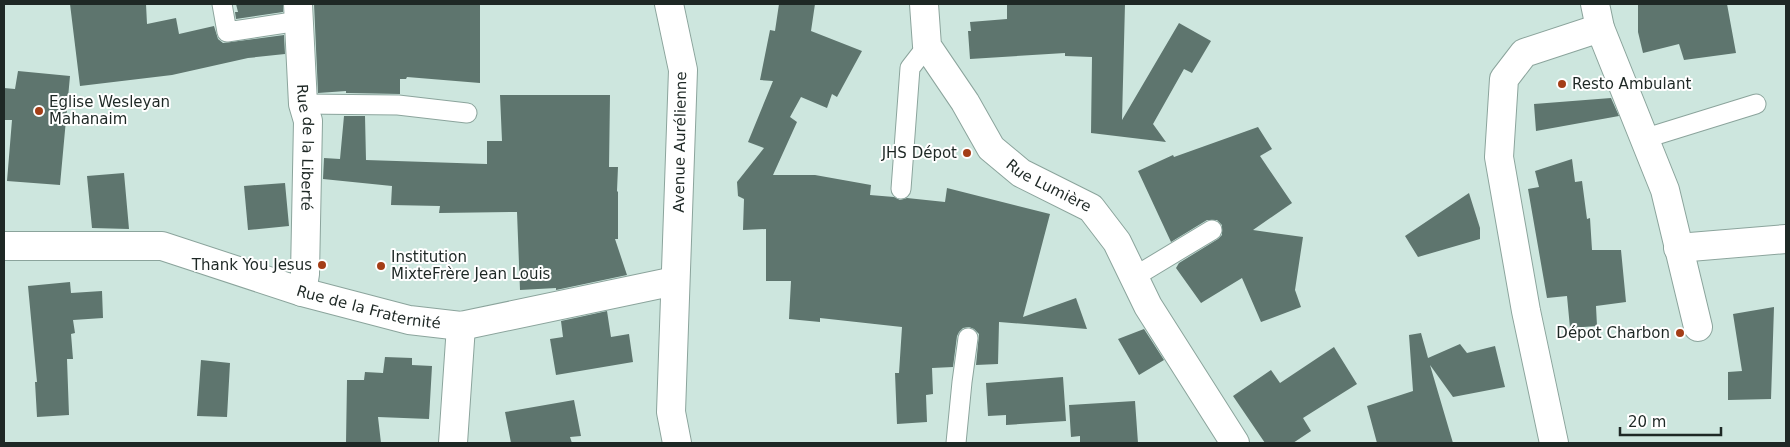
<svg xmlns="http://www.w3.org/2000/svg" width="1790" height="447" viewBox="0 0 1790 447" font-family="'DejaVu Sans',sans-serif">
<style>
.building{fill:#5e756e}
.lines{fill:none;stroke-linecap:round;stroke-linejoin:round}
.lane-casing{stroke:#8ba49c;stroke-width:21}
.street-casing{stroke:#8ba49c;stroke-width:30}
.lane{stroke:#fff;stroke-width:19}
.street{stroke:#fff;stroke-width:28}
.poi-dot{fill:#a43e17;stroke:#fff;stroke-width:2}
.labels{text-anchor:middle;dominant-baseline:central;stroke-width:4;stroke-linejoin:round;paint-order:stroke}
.poi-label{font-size:15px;fill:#1e2825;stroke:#fff;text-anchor:start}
.street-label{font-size:15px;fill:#1e2825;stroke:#fff}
</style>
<rect width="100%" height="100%" fill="#cde6de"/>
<path class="building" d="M70 4H146L147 24 176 18 179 34 214 26 218 39 223 43 284 35 285 54 248 58 172 75 80 86Z
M236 4H283V12L236 19 235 12H238Z
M314 4H480V83L407 77 406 79H400V94L346 93V91L318 93Z
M779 4H815L811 31 862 51 837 97 832 94 827 108 801 97 790 117 797 122 773 175H815L871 185 870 195 894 197 900 200 907 198 945 202 947 188 1050 214 1023 317 1076 298 1087 329 999 322 998 364 976 365 979 334 974 329 969 327 963 328 959 332 957 336 953 367 932 368 933 394 926 395 927 422 897 424 895 373H899L902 327 820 318V322L789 319 791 281H766V229L743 230 744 199 738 196 737 182 764 148 748 142 773 81 760 80 770 30 775 31Z
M1007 4H1125L1122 120 1179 23 1211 41 1192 73 1184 69 1153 124 1166 142 1091 133 1092 57 1065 56V53L970 59 968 31H971L970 22 1007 19Z
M1638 4H1727L1736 53 1684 60 1679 44 1643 53 1638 32Z
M18 71 70 76 60 185 7 181 12 120H4V88L15 89Z
M500 95H610L609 167H618L617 191 618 192V239H615L627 275 556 290V288L520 290 517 212 439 213 440 206 391 205 392 186 323 179 324 158 340 159 344 116H365L366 160 487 164V141H502Z
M1611 98 1619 116 1536 131 1534 104Z
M1258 127 1272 149 1260 156 1292 203 1253 230 1303 237 1295 290 1301 307 1261 322 1242 278 1201 303 1176 268 1179 263 1218 239 1222 235V225L1217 220H1207L1171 242 1138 171 1173 155 1174 157Z
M1572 159 1575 182 1582 181 1587 219 1590 218 1592 250H1621L1626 302 1596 306 1597 326 1570 328 1567 296 1547 298 1528 189 1539 187 1535 171Z
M124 173 129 229 92 228 87 176Z
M285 183 289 226 248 230 244 186Z
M1469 193 1480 228V239L1418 257 1405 236Z
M70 282 71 293 102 291 103 318 73 320 75 333 71 334 73 359H67L69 415 37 417 35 382H37L28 286Z
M1774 307 1771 399 1728 400V372L1742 371 1733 314Z
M607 311 611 337 629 334 633 362 556 375 550 339 563 337 561 321Z
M1144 329 1164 360 1139 375 1118 339Z
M1421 333 1428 358 1460 344 1467 353 1495 346 1505 387 1453 397 1430 365 1453 443H1377L1367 406 1413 391 1409 335Z
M1334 347 1357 384 1303 418 1311 431 1293 443H1265L1233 396 1271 370 1280 383Z
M385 357 412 358V365L432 366 429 419 378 417 381 443H346L347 380H364L365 372 383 373Z
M201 360 230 363 227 417 197 416Z
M1063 377 1066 421 1006 425V415L988 416 986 383Z
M574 400 581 436 570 437 572 443H511L505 412Z
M1135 401 1138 443H1080V436L1071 437 1069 405Z"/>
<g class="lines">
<g class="lane-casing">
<path id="lane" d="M222 4 227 32 299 21
M303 104 398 105 467 113
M1643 139 1756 104
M901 189 910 68 927 46
M1134 277 1212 230
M956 443 962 382 968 338"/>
</g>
<g class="street-casing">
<g id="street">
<path id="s1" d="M298 4 303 104 308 121 305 274 302 292"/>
<path d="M669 4 683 70 671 412 677 443"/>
<path id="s2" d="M924 4 927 46 965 102 991 148 1021 173 1091 208 1117 242 1148 306 1235 443"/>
<path d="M1595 4 1600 28 1665 190 1698 327"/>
<path id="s3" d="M4 246H162L302 292 409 320 461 326 675 281"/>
<path d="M1678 248 1786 239"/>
<path d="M453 443 461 326"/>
<path d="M1554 443 1526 311 1499 157 1504 79 1524 53 1600 28"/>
</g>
</g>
<use href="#lane" class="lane"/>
<use href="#street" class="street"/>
</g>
<g class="poi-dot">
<circle cx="1562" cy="84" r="5"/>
<circle cx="39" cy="111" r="5"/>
<circle cx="967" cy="153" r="5"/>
<circle cx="322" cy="265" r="5"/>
<circle cx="381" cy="266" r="5"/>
<circle cx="1680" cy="333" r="5"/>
</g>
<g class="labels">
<g class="poi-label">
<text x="1572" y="84">Resto Ambulant</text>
<text x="49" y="102">Eglise Wesleyan<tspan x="49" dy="17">Mahanaim</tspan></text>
<text x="957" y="153" text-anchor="end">JHS Dépot</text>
<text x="391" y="257">Institution<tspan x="391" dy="17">MixteFrère Jean Louis</tspan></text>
<text x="312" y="265" text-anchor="end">Thank You Jesus</text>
<text x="1670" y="333" text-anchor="end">Dépot Charbon</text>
</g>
<g class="street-label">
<text transform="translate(680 142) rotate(-89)">Avenue Aurélienne</text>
<text stroke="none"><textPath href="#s1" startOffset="144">Rue de la Liberté</textPath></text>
<text stroke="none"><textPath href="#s2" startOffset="232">Rue Lumière</textPath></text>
<text stroke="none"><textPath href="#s3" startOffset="374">Rue de la Fraternité</textPath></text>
</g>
</g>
<rect width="1790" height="447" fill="none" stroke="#1e2825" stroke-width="10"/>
<path d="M1620 427v8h101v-8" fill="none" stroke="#1e2825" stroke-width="2.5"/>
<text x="1628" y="427" font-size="15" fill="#1e2825" stroke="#ffffff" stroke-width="4" paint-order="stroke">20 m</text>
</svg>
